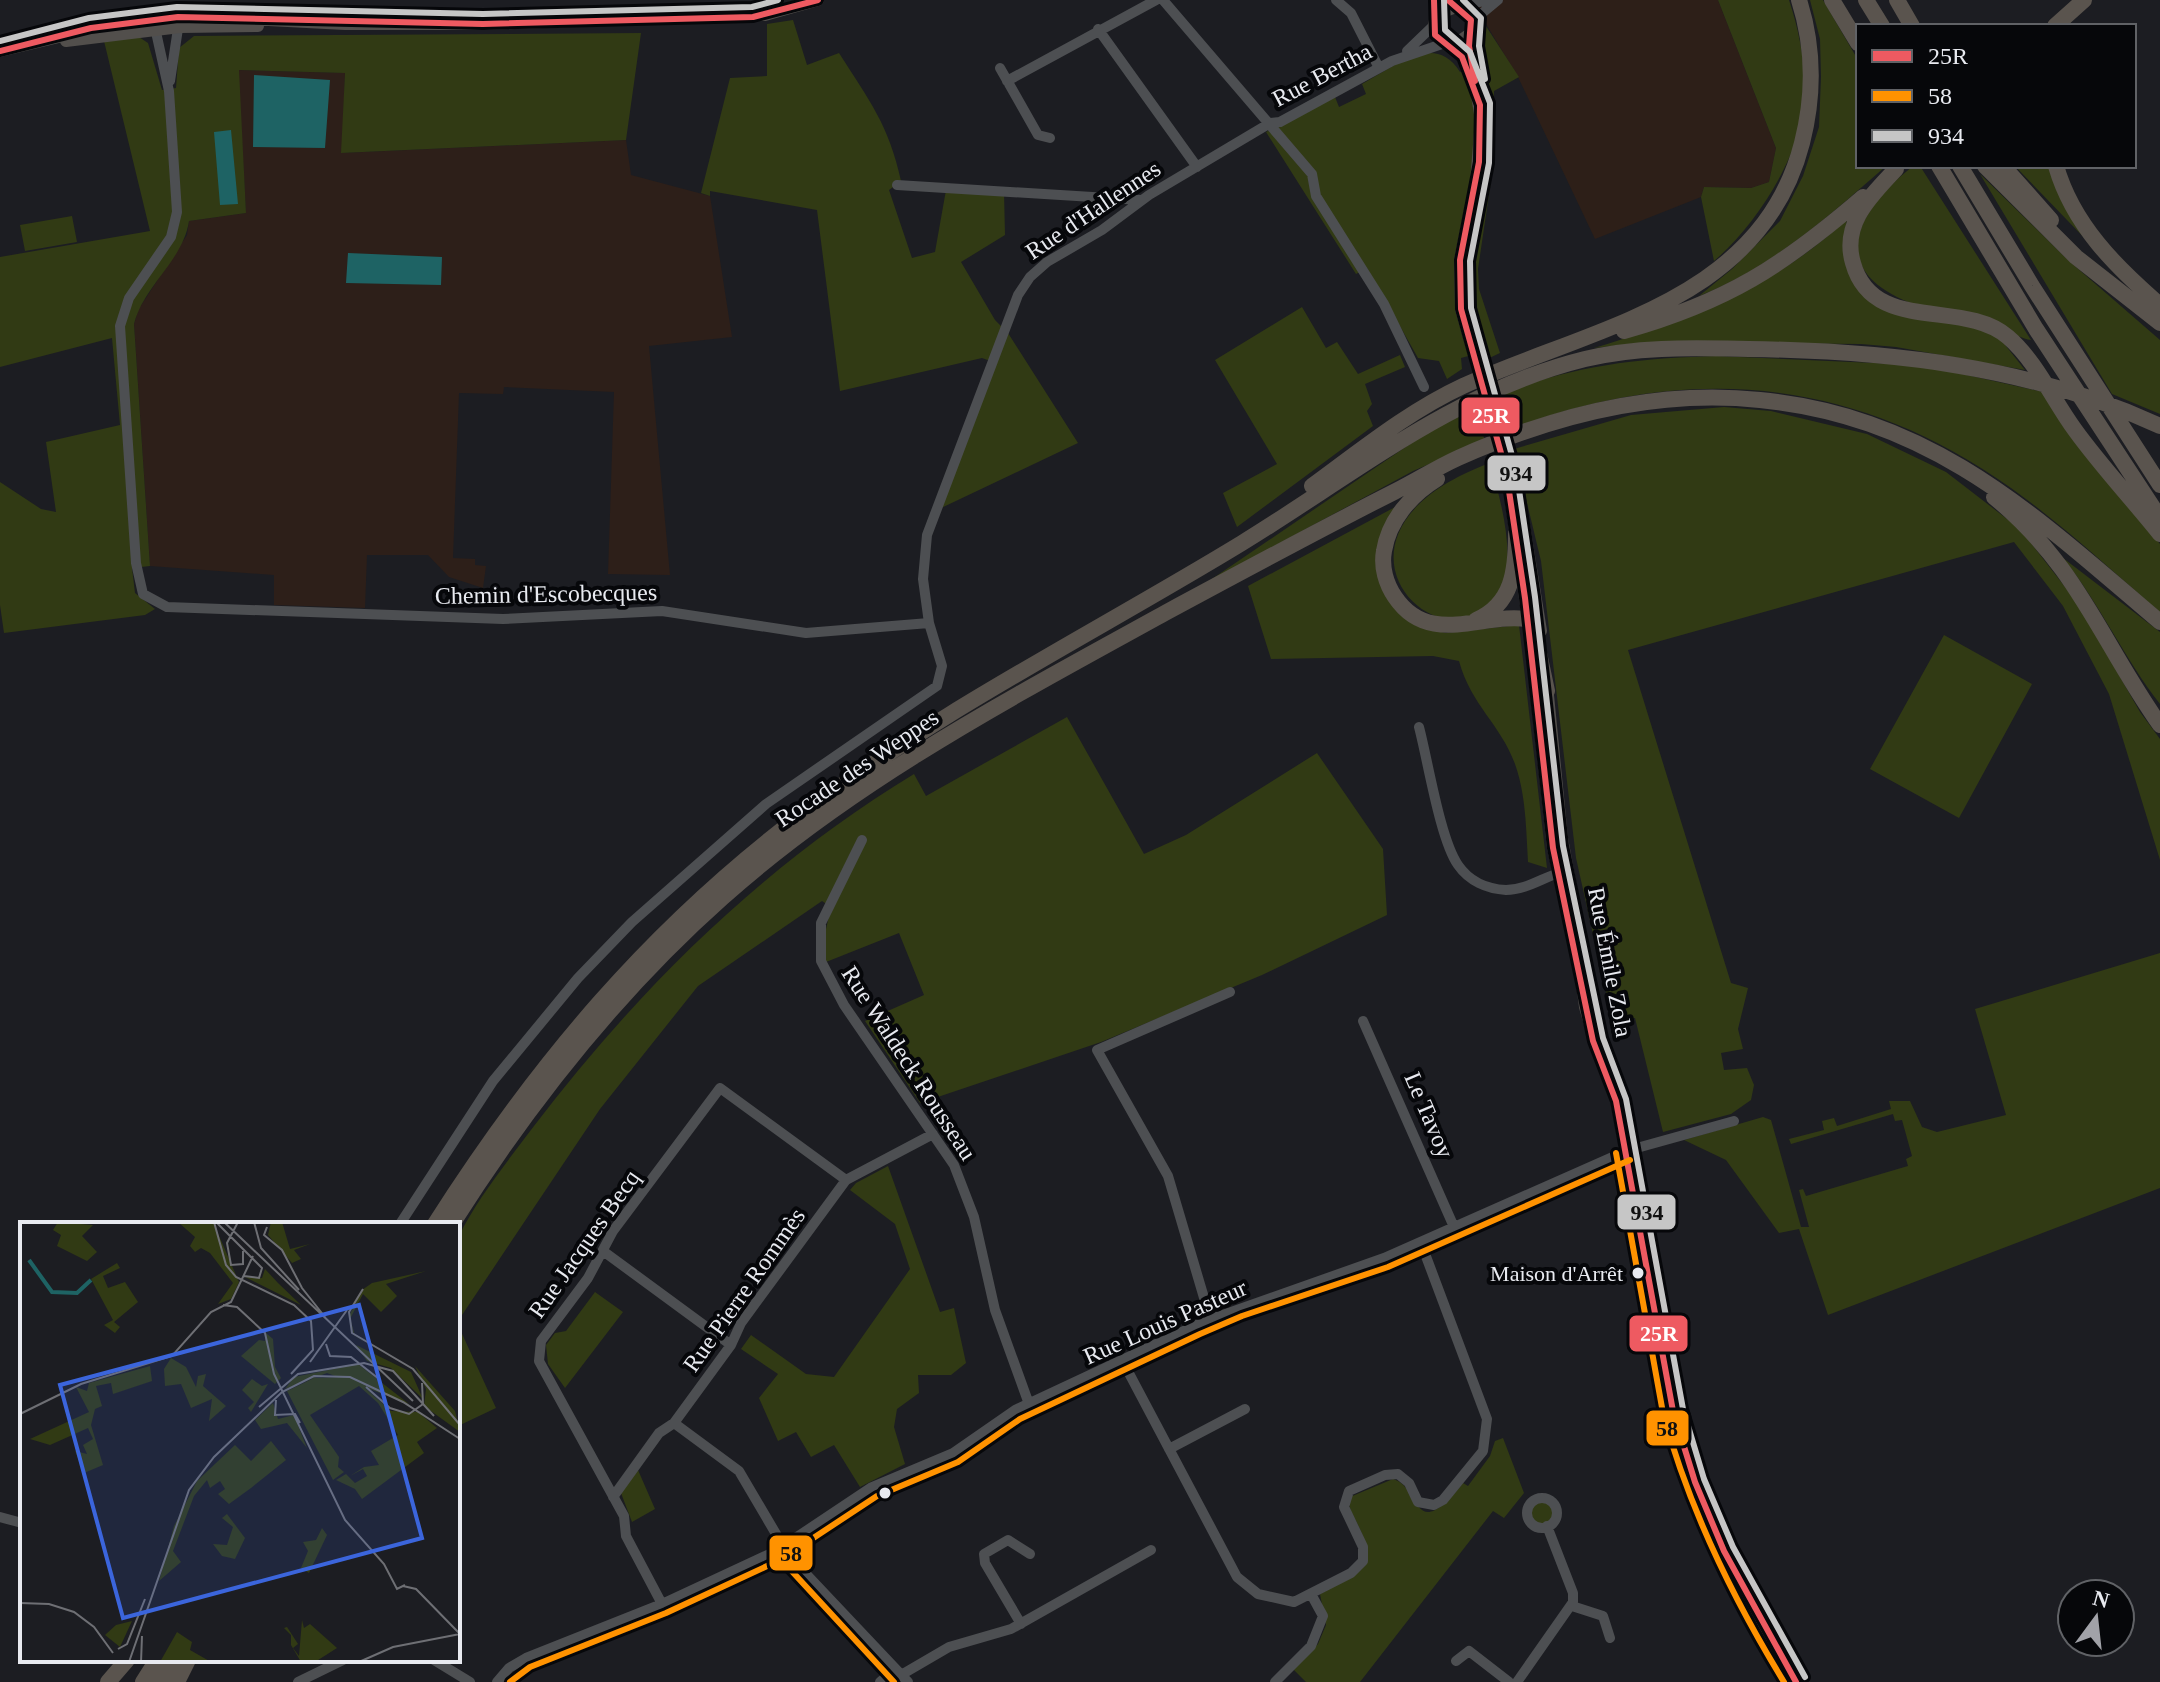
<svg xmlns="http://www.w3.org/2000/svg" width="2160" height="1682" viewBox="0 0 2160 1682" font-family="Georgia,serif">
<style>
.commercial{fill:#2d1f18}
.industrial{fill:#2d1f19}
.green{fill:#313a14}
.water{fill:#1e6364}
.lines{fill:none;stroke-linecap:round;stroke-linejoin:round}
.minor{stroke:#4d4f52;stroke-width:10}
.major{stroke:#524f4c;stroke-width:12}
.highway{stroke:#5a544e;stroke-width:16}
.bus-1-casing{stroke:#06070a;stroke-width:12}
.bus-2-casing{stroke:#06070a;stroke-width:12}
.bus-3-casing{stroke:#06070a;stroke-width:12}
.bus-1{stroke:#ee5a61;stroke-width:6}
.bus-2{stroke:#ff9200;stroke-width:6}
.bus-3{stroke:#c6c6c6;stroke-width:6}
.bus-dot{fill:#e8eaf0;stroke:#06070a;stroke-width:3}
.labels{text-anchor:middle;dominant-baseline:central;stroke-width:8;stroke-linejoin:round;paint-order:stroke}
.bus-label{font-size:22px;fill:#e8eaf0;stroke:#06070a;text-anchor:end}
.street-label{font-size:24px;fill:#e8eaf0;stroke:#06070a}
.inset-river{fill:none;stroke:#1e6364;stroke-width:4}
.inset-road{fill:none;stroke:#6e6f74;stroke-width:2}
.view{fill:#3b65dc;fill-opacity:0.15;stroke:#3b65dc;stroke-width:4}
.inset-edge{fill:none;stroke:#e8eaf0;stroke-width:4}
.line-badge{stroke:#06070a;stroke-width:3}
.badge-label{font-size:22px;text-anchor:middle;font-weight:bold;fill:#fff}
.pale-badge-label{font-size:22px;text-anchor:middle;font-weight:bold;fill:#111}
</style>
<rect width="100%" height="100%" fill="#1c1d22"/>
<path class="commercial" d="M1462 0H1718L1776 148 1769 182 1751 188 1704 187 1701 197 1595 239 1518 77 1486 24Z"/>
<path class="industrial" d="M238 70 345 73 342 153 626 140 631 175 710 196 732 337 649 346 670 575 608 574 614 392 504 387 503 394 459 393 453 558 475 559V565L486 566 483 588 449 577 428 555H367L365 608 274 605V575L150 566 134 324 138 310 187 235 189 221 246 213Z"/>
<path class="green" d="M1718 0H1789C1798 27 1804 56 1805 85 1809 144 1758 224 1714 261L1701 197 1704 187 1751 188 1769 182 1776 148Z
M1810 0H1823L1858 60V166H1886C1829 216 1771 268 1699 296L1732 269 1780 221 1803 176 1819 127 1821 77 1820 39Z
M793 20 807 65 839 53C869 100 889 125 901 181L889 190 912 258 935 252 946 190 1004 192 1005 235 961 262 995 320 1008 333 1078 443 939 509 996 363 982 358 840 391 817 210 710 191V196L701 193 730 78 767 76V24Z
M1482 20 1519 77 1494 91 1492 174 1478 269 1479 289 1500 353 1485 360 1483 352 1461 358 1462 369 1447 379 1439 361 1418 358 1367 268 1356 274 1266 132 1335 97 1339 107 1366 94 1362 84C1395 67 1434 31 1460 72L1481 65 1477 46Z
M641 33 626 140 341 153 345 73 239 70 246 213 189 221C183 261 144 285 134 324L150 566 132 568 135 593 155 609 145 615 4 633 0 605V482L41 509 56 512 46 442 120 425 112 338 0 367V257L150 231 104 41 139 37 148 43 162 90 176 88 179 48 194 36Z
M1913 166H1920L2031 340C2014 338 1996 320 1977 314 1958 308 1935 312 1916 305 1825 272 1853 214 1913 166Z
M2015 166H2051L2095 249Z
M1980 174 2069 261 2160 340V414L2112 394Z
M72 216 77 242 25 251 20 225Z
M1847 219 1843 247 1857 289 1998 336 2025 370 1896 347 1861 344 1648 342 1594 348C1689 318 1773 289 1847 219Z
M1302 307 1326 348 1337 342 1358 374 1400 355 1405 367 1365 384 1372 404 1367 411 1373 426 1237 527 1223 493 1277 464 1215 360Z
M1716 356 1897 364 1949 371 2043 392 2160 544V612C2111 570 2063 525 2011 488 1853 375 1684 362 1506 431L1495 397C1567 366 1639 358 1716 356Z
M1472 406 1485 440 1413 471 1206 583 1413 442Z
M1724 407 1771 411 1867 434 1946 472 2020 529 2079 605 2140 712 2160 739V860L2109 694 2063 606 2014 542 1628 650 1731 983 1748 988 1738 1029 1743 1049 1721 1053 1724 1070 1747 1068 1754 1085 1751 1100 1731 1114 1663 1132 1635 1018 1612 1019 1576 858 1541 561 1514 449 1631 415Z
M1490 463C1500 497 1521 569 1495 600 1435 671 1303 532 1490 463Z
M1397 506 1378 571 1423 628 1446 633 1519 625 1547 868 1528 862C1526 829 1526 795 1515 764 1501 725 1471 705 1459 661L1433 656 1271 659 1248 586Z
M2063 558 2160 632V704C2124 658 2100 604 2063 558Z
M1944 635 2032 684 1959 818 1870 769Z
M1067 717 1144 854 1186 835 1317 753 1383 849 1387 915 1262 975 1101 1042 920 1103 865 1021 924 995 899 933 826 962 824 938 831 907 822 901 698 986 600 1109 458 1321C458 1301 452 1253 459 1236 476 1200 510 1158 534 1126 640 987 764 865 914 774L926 796Z
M2160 953V1188L1828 1315 1799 1229 1779 1233 1726 1160 1684 1140 1763 1117 1771 1120 1801 1227H1809L1799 1190 1803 1189 1806 1196 1908 1166 1906 1159 1912 1156 1902 1120 1895 1121 1893 1114 1791 1144 1789 1139 1824 1130 1822 1121 1834 1118 1837 1126 1891 1109 1889 1101H1910L1922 1127 1937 1132 2006 1115 1975 1009Z
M888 1166 940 1312 954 1308 966 1363 951 1375H918L919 1393 897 1409 894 1427 905 1464 860 1487 834 1445 811 1457 796 1432 778 1441 759 1398 778 1374 741 1349 751 1335 806 1374 834 1377 910 1269 895 1224 850 1190 856 1183Z
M595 1292 623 1312 565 1388 548 1364 546 1345 555 1333 566 1331Z
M458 1325 496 1408 458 1426Z
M1503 1438 1524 1493 1504 1518 1493 1511 1360 1682H1306L1293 1669 1318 1644 1326 1625 1320 1594C1361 1571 1381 1570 1356 1521 1351 1512 1348 1507 1350 1497L1393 1479C1421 1486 1412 1547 1463 1483L1468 1486 1490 1456 1495 1441Z
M638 1470 655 1509 632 1522 621 1493Z
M1530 1512a12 12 0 1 1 24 0a12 12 0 1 1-24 0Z"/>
<path class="water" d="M254 75 330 80 325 148 253 147Z
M231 130 238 204 220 205 214 132Z
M348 253 442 257 441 285 346 283Z"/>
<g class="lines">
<path class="minor" d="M1163 0 1312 174 1316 196 1384 304 1424 387
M1336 0 1351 13 1379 68
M1458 8 1487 0
M154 23 169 91 177 212 171 237 129 298 120 326 136 563 143 594 167 607 503 619 662 611 806 633 929 623
M1472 28 1480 15 1498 0
M1098 29 1197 167
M1407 51 1433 26
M1000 68 1038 135 1050 138
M170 81 179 22
M1007 81 1156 0
M897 185 1141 200
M1419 727C1428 761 1440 839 1458 865 1469 881 1487 889 1506 890 1527 890 1545 876 1565 871
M862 840 821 923V961L844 1005 954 1165 974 1217 995 1310 1029 1404
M1363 1021 1454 1227
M400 1224 493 1081 578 978 632 922 766 804 937 686 942 666 929 623 923 579 927 535 1018 295 1030 277 1047 262 1102 230 1149 195 1270 123 1280 122 1392 61 1445 43
M603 1251 731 1345
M1210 1318 1168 1176 1097 1050 1230 992
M1122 1360 1237 1577 1258 1594 1294 1602 1351 1573 1363 1561V1547L1344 1507 1349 1491 1385 1475 1398 1474 1409 1483 1418 1502 1434 1505 1443 1500 1483 1451 1487 1419 1421 1243
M674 1423 739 1471 789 1556 908 1682
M1169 1449 1245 1409
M613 1497 659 1433 674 1423 731 1345 741 1323 846 1180 933 1134
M1527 1513a15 15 0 1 1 30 0a15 15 0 1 1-30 0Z
M0 1517 22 1523
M662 1604 626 1536 624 1516 539 1361 541 1341 588 1278 613 1231 720 1088 846 1180
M1572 1606 1603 1616 1610 1638
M1021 1624 985 1563 984 1554 1008 1540 1030 1554
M434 1660 470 1682
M1456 1661 1469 1651 1509 1682
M901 1675 949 1647 1011 1629 1151 1550
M298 1682 343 1660
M497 1682 509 1668 526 1658 662 1604 776 1551 872 1487 953 1453 1015 1410 1203 1322 1384 1258 1626 1151 1734 1121
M880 1682 895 1669
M1275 1682 1311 1646 1323 1616 1311 1594
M1517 1682 1573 1602V1593L1547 1526"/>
<path class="major" d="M1448 0 1467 13 1472 22 1469 46 1481 120 1476 182 1460 260 1461 309 1524 525 1541 631
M1456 7 1438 14C1429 29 1437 44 1454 45L1470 34
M648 17 765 15 818 0
M66 41 180 27 258 26
M0 51 113 24 194 16 345 24H483L656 18
M1511 502 1529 626
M1531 645 1553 848 1579 959 1585 1007 1599 1055
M1547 685 1562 838 1591 996 1612 1076 1676 1424 1705 1506 1727 1555 1768 1638 1796 1682"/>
<path class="highway" d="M1832 0 1858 43
M1866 0 1882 26
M1897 0 1912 26
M2055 26 2084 0
M1939 166 2036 329 2160 518
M1960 166 2032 286 2160 485
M1985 166 2076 257 2160 323
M2003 166 2051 220
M2056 166C2073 225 2116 267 2160 305
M1896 169C1872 195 1841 223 1853 263 1873 335 1963 298 2008 337 2036 361 2053 400 2075 430 2101 466 2132 499 2160 534
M1624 331C1727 302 1783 266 1863 197
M1437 479C1411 495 1389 520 1384 551 1381 567 1386 584 1395 597 1430 649 1485 610 1532 620L1547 691
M1312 486C1360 451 1409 411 1463 386 1592 327 1761 303 1802 143 1814 96 1814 47 1799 0
M1994 497C2079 567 2100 640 2160 725
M1476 620C1513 604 1516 569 1516 534
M435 1224C537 1064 651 928 804 813 940 710 1096 632 1242 543 1353 475 1455 391 1585 359 1639 346 1694 348 1749 349 1890 351 2030 366 2160 426
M452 1224C528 1104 615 993 722 898 854 780 1011 698 1165 613 1241 572 1317 531 1394 492 1416 481 1436 468 1458 458 1552 416 1657 389 1760 400 1933 417 2034 515 2160 622
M108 1682 127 1660
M143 1682 157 1660
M160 1682 174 1660
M177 1682 188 1660"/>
<g class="bus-1-casing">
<path id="bus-1" d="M1434 0 1435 35 1462 57 1480 105 1479 162 1460 260 1461 309 1506 471 1525 598 1553 848 1593 1041 1616 1101 1673 1411 1695 1482 1724 1551 1796 1682
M1448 0 1471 20 1469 46 1475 81
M0 51 91 28 178 17 483 24 753 17 818 0"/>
</g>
<g class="bus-2-casing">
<path id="bus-2" d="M1616 1153 1663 1413C1689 1509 1732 1597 1784 1682
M776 1554 894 1682
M510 1682 530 1667 666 1613 780 1560 877 1496 958 1462 1020 1419 1200 1334 1242 1316 1388 1267 1630 1160"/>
</g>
<g class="bus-3-casing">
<path id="bus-3" d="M1444 0 1445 30 1470 52 1490 103 1489 163 1470 261 1471 308 1516 470 1535 597 1563 846 1603 1038 1626 1099 1683 1409 1704 1479 1733 1547 1805 1677
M1463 0 1481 18 1479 46 1485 79
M0 41 89 18 177 7 483 14 752 7 778 0"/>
</g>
<use href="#bus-1" class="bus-1"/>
<use href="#bus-2" class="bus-2"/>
<use href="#bus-3" class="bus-3"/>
</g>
<g class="bus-dot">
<circle cx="1638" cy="1273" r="7"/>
<circle cx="885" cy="1493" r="7"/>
</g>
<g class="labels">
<g class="bus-label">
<text x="1623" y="1273">Maison d'Arrêt</text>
</g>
<g class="street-label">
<text transform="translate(1322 75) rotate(-28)">Rue Bertha</text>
<text transform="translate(1093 210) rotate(-34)">Rue d'Hallennes</text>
<text transform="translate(546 594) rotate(-1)">Chemin d'Escobecques</text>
<text transform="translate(857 768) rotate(-34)">Rocade des Weppes</text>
<text transform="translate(1610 962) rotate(79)">Rue Émile Zola</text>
<text transform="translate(909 1063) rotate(57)">Rue Waldeck Rousseau</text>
<text transform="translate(1429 1115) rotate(67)">Le Tavoy</text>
<text transform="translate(584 1244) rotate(-55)">Rue Jacques Becq</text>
<text transform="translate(744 1290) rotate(-55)">Rue Pierre Rommès</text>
<text transform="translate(1165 1322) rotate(-24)">Rue Louis Pasteur</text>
</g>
</g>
<g transform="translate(20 1222)">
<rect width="440" height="440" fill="#1c1d22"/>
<path d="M38 0 73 3 62 14 77 30 67 39 37 24 41 13 33 8ZM158 0H193L219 60 211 77 198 82 213 61 190 31 181 26 175 30 170 24 175 15ZM251 0H262L270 27 290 22 274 28 281 37 272 41 248 13ZM97 41 100 46 83 54 88 66 105 60 118 80 94 100 100 105 95 111 84 103 93 98 71 57ZM245 47 258 61 281 83 225 55 242 56ZM406 49 366 62 377 74 361 90 343 72 330 97 335 113 345 121 334 113 329 94 342 68 352 61ZM246 111 253 117 255 145 261 156 255 162 221 134 239 118 245 119ZM336 123 391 150 403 177 371 146 347 139ZM151 136 166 145 176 165 178 154 186 152 183 164 206 184 189 199 192 177 171 186 161 162 145 164 144 147ZM338 142 389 182 307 151 265 167 274 155ZM130 144 132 159 93 172 91 161 76 164 82 184 75 187 71 203 83 243 64 251 55 229 67 232 63 223 73 217 68 206 30 223 10 217 69 190 56 165 67 169 69 161ZM395 144 435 189 440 210 404 184 406 167ZM323 155 343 164 371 189 398 190 417 206 397 220 404 231 342 277 335 267 316 258 326 252 335 261 347 254 343 247 330 254 344 245 359 243 351 229 378 213 358 181 339 164 290 193 319 235 318 245 324 250 313 258 267 169 294 156ZM232 157 242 164 248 162 231 190 228 186 234 180 222 168ZM253 181 258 197 274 193 287 226 267 201 241 207 235 198ZM251 219 266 238 231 266 209 282 198 272 205 267 200 259 190 266 187 258 174 274 153 329 161 340 139 359 154 304 177 259 215 223 231 239ZM207 292 225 316 215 337 202 334 193 322 207 323 213 305 202 296ZM302 306 307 313 289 351 281 346 288 329 283 320 296 318ZM282 398 284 406 290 402 317 426 295 440H281L271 423V413L264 406 267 405 278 422 273 426 279 434ZM112 399 100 425 85 413 96 403ZM157 410 172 420 170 428 191 440H140Z" fill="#313a14"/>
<path class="inset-river" d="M9 38 32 70 57 71 71 58"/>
<path class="inset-road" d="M194 0 206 43 216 55 274 83 291 99 293 128 271 152M196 0 242 46 239 56 224 54M204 0 393 179M218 0 207 21 211 43 223 42V29M234 0 241 26 279 68M247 5 244 13 262 28 282 66 305 95M343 67 329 90 332 111 393 147 440 203M203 83 217 85 245 111 254 152 325 298 364 342 377 367 385 363M306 122 310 134 331 135 359 157M290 140 327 88M346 165 370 186 389 192 403 182 402 161M256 178 255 193 275 192 280 201M239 185 278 152 344 141 373 149 414 194M0 192 61 162 152 134 191 90 211 80 233 34M383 364 396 367 439 411M0 381 29 382 54 390 74 405 93 431M98 427 107 422 125 377M109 440 169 268 194 235 262 170 294 154 330 155 383 180 440 217M121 440 122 414M339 440 373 425 440 412"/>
<path class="view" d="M339 83 402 316 103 396 40 163Z"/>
<rect width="440" height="440" class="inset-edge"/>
</g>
<g class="line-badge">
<rect x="1460" y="396" width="61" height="39" rx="8" fill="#ee5a61"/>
<rect x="1486" y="454" width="61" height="38" rx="8" fill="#c6c6c6"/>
<rect x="1616" y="1193" width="61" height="38" rx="8" fill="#c6c6c6"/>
<rect x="1628" y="1314" width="61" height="39" rx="8" fill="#ee5a61"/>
<rect x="1645" y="1409" width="45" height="38" rx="8" fill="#ff9200"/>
<rect x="768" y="1534" width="46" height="38" rx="8" fill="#ff9200"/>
</g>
<g class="badge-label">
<text x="1491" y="423">25R</text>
<text x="1659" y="1341">25R</text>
</g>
<g class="pale-badge-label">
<text x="1516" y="481">934</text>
<text x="1647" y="1220">934</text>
<text x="1667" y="1436">58</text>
<text x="791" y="1561">58</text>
</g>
<rect x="1856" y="24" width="280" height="144" fill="#06070a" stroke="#606266" stroke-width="2"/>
<rect x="1872" y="50" width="40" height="12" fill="#ee5a61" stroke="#606266" stroke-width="2"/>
<text x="1928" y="64" font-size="24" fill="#e8eaf0">25R</text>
<rect x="1872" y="90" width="40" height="12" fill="#ff9200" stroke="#606266" stroke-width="2"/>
<text x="1928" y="104" font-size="24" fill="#e8eaf0">58</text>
<rect x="1872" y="130" width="40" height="12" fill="#c6c6c6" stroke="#606266" stroke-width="2"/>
<text x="1928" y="144" font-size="24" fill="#e8eaf0">934</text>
<g transform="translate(2096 1618) rotate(15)"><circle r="38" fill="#06070a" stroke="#606266" stroke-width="2"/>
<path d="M0-6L14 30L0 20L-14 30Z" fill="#a1a2a8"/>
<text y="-12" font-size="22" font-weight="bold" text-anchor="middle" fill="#e8eaf0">N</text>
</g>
</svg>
